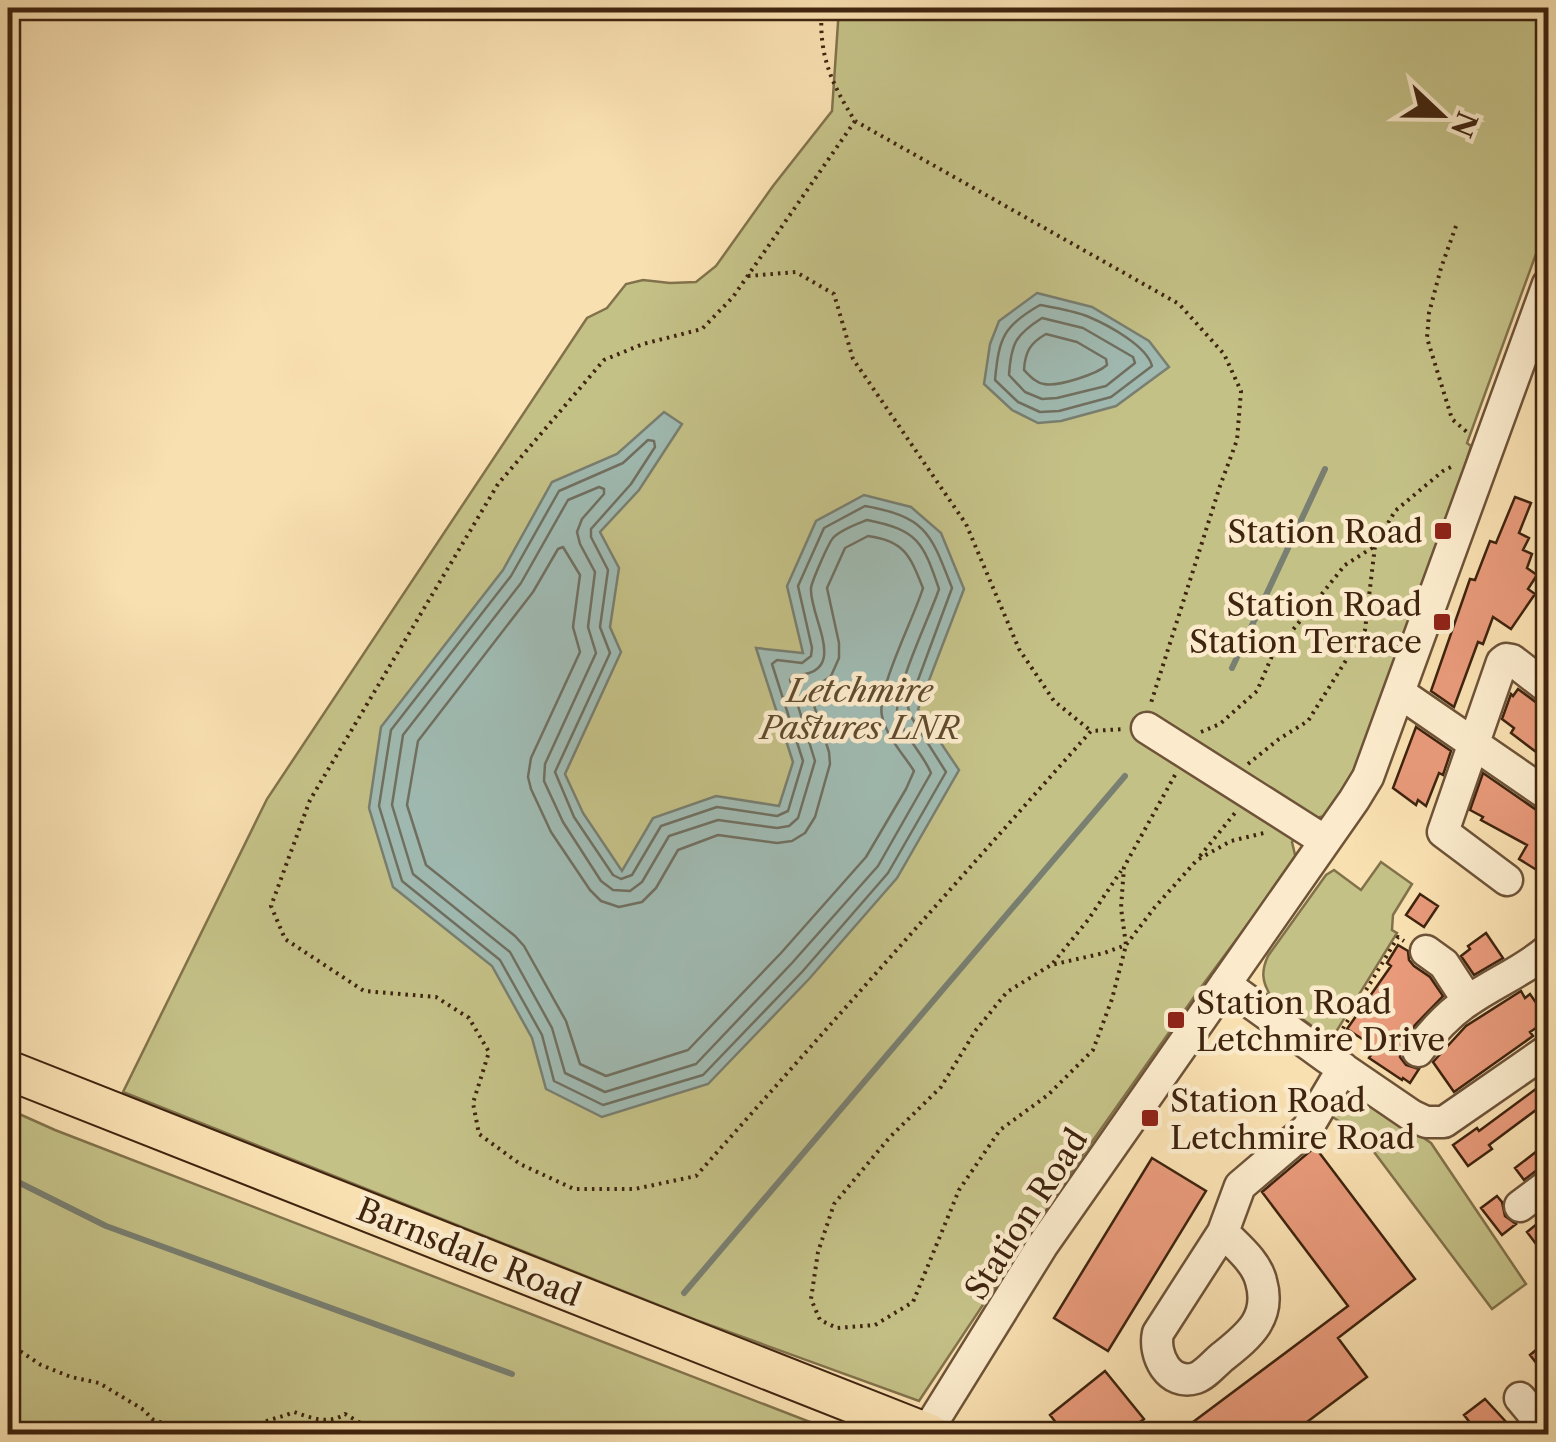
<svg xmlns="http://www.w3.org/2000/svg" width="1556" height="1442" viewBox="0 0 1556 1442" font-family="'Libre Caslon Text',serif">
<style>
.green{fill:#c4c187;stroke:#82724b;stroke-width:2.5}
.water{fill:#a0bbb3;stroke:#797f71;stroke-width:2.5}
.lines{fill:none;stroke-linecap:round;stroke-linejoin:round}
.shore{stroke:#707061;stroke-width:2.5}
.stream{stroke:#797f71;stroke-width:6}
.building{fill:#e89a7a;stroke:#3f240f;stroke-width:2.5}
.minor-casing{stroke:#6e5338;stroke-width:35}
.major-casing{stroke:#3f240f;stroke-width:42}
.path{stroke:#3f240f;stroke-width:4;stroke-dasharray:2.5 5;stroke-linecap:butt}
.minor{stroke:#fbebcc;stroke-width:30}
.major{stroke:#f9e0b1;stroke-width:38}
.poi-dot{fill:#8f2418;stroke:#fbebcc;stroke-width:4}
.labels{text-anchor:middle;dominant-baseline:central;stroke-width:9;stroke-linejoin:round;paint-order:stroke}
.poi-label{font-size:32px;fill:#3f240f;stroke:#fbebcc;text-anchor:end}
.park-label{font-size:32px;font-style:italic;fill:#604b2d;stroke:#fbebcc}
.street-label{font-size:32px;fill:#3f240f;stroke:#fbebcc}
</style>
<rect width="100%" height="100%" fill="#f9e0b1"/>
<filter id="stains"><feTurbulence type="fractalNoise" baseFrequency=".002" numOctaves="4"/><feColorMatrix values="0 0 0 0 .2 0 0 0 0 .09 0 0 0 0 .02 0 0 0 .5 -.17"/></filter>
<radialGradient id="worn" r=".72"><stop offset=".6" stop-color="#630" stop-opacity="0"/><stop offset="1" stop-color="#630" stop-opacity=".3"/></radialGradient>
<path class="green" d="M839 8H1548V221L1467 443 1471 446 1450 514 1363 761C1354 775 1339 806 1325 815 1319 819 1316 817 1310 815L1292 842 1296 859 1199 990 1082 1156 919 1401 696 1320 123 1092 267 799 587 318 607 308 626 284 643 280 670 283 696 282 716 266 773 186 832 111Z
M1381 862 1412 884 1393 915 1392 930 1397 933 1331 1040 1270 995C1262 981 1261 971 1268 956L1326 875 1334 870 1361 890Z
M1354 1094 1370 1101 1431 1143 1526 1284 1492 1309 1362 1136 1331 1116 1344 1099Z
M8 1109 55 1130 841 1434H8Z"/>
<path class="water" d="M1037 293 1092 307 1149 341 1169 367 1116 406 1061 421 1038 423 1012 410 984 384 990 344 999 321Z
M664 412 682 424 639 490 600 532 619 568 610 627 621 652 565 774 583 813 622 871 653 818 716 796 779 806 793 762 756 648 803 653 787 586 816 521 864 495 911 507 941 533 964 589 918 709 959 770 897 878 809 979 708 1084 602 1117 546 1089 532 1038 492 966 393 887 369 808 381 727 503 570 552 482 617 454Z"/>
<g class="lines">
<path class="shore" d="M1040 305C1056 308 1074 311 1089 317 1108 325 1147 346 1152 366L1111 397 1059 411 1040 412 1018 402 995 380C999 338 1003 326 1040 305Z
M1042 318 1083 328 1133 357 1135 363 1106 386 1057 398 1042 399 1025 392 1009 375C1011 344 1015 335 1042 318Z
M1046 334 1077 342 1106 359 1107 365C1097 374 1058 387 1044 384 1036 383 1030 376 1024 370 1025 352 1030 343 1046 334Z
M648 440 654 441 655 447 631 484 591 529V537L608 570 600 627 610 653 555 772 574 817 613 875 621 879 632 875 661 826 717 807 777 816 788 811 803 761 772 664 777 660 802 663 811 656 812 648 798 586 824 528 865 506C927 517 931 534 952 588L908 707 910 715 946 772 888 873 802 972 703 1075 603 1105 554 1081 542 1035 500 960 402 881 379 806 391 730 511 576 559 491 623 463Z
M599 487 604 489V494L582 519 577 532 580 544 595 572 588 627 596 653 545 764 544 781 563 822 601 881 613 890 630 891 642 882 669 836 718 820 777 828 789 826 798 818 815 761 790 680 793 675C852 675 809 617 811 588 812 581 828 544 833 538 840 530 857 524 867 520 918 530 923 542 939 589 931 614 890 698 898 718 906 738 923 754 931 773L878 866 792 963 696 1064 605 1092 565 1073 552 1028 510 952 413 874 392 805 403 735 521 583 568 500Z
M868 536C905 541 910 556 923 588 914 618 876 690 882 716 886 736 904 755 914 771L906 789 866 857 781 953 688 1050 606 1076 580 1064 566 1021 524 946 515 936 426 865 407 805 418 741 533 592 558 549 563 547 580 575 573 627 580 652 531 758 528 777 531 789 551 832 590 890 601 901 619 907 642 902 656 888 678 850 718 835 777 843 792 841 805 833 815 817 830 764 829 752 810 693 812 689 831 676 839 658V643L827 588 845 548Z"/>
<path class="stream" d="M1232 668 1325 469
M8 1177 106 1226 512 1374
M684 1293 1125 776"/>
</g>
<path class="building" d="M1515 497 1531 503 1519 533 1529 538 1523 550 1532 554 1527 568 1537 575 1528 589 1535 594 1511 629 1493 617 1483 644 1478 642 1454 707 1431 691 1470 579 1475 580 1490 541 1496 543Z
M1518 689 1537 703 1548 706V761L1511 733 1514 728 1502 719 1511 694 1513 696Z
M1416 727 1451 751 1443 775 1439 773 1426 806 1418 800 1416 805 1393 788Z
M1483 773 1548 818V877L1519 859 1527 845 1481 820 1483 817 1470 810Z
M1420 894 1438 906 1424 927 1406 915Z
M1486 933 1503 958 1474 975 1461 956 1470 949 1468 946Z
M1398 945 1408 951 1409 960 1414 966 1430 977 1443 996 1415 1025 1400 1048V1057L1406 1065 1419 1069 1410 1083 1403 1078 1402 1080 1369 1058 1376 1048 1347 1029 1391 966 1387 963Z
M1521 991 1525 998 1530 994 1548 1020 1530 1032 1533 1036 1454 1092 1433 1062 1466 1026Z
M1548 1080V1101L1489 1145 1492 1149 1468 1166 1453 1145 1477 1128 1479 1131Z
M1315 1147 1415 1279 1338 1338 1367 1377 1291 1434H1177L1348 1306 1262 1192Z
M1537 1151 1546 1163 1524 1180 1515 1168Z
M1152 1158 1206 1191 1108 1351 1054 1318Z
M1497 1196 1502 1202 1505 1216 1516 1224 1502 1235 1481 1208Z
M1548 1215V1260L1527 1232Z
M1548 1340V1378L1530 1355Z
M1105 1371 1144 1419 1124 1434H1065L1050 1415Z
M1485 1399 1508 1424 1494 1434H1479L1464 1415Z"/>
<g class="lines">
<g class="minor-casing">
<path id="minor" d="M1400 693 1548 795
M1147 728 1325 841
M1507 880 1443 832 1502 662 1506 659 1512 660 1548 688
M1426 951 1444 964 1468 1001
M1225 984 1326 1057 1411 1115 1426 1122H1444L1548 1050
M1418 1051C1432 1032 1448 1014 1468 1001 1495 982 1524 971 1548 950
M1520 1206 1548 1185
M1223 1232C1236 1246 1256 1261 1261 1281 1272 1319 1247 1337 1221 1358 1214 1364 1205 1375 1196 1378 1169 1387 1153 1355 1158 1333Z
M1223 1232 1240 1186 1307 1129 1343 1068
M1520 1398 1545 1428
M926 1433 1042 1246 1354 800 1368 777 1548 284"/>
</g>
<g class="major-casing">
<path id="major" d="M8 1070 930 1434"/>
</g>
<path class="path" d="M822 8C818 54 831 83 855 121L1179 304 1224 354 1241 391 1237 440 1220 486 1150 706
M855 121 733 297 702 329 643 344 604 360 498 484 310 800 271 906 285 939 364 991 436 997 469 1018 489 1052 473 1103 479 1134 520 1164 574 1189H635L696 1176 1091 731 1125 729
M1456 226 1441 268 1429 313 1427 338 1452 419 1468 433
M748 276 796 272 834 294 853 359 966 524 1019 649 1054 701 1091 731
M1201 732 1220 724 1257 691 1272 656 1345 565 1375 546
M1248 764 1279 739 1308 721 1365 630 1375 546 1395 511 1443 471 1453 466
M1175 775 1124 867 1121 908 1126 945 1112 999 1093 1050 1048 1095 1000 1130 959 1190 913 1302 875 1325 837 1328 820 1320 811 1299 818 1252 834 1204 890 1137 941 1087 976 1030 1007 992 1051 965 1104 953 1126 945 1155 907 1197 860 1231 841 1264 833
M1200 856 1235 813
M1053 963 1088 920 1121 871
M1339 1035 1398 937 1404 941
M8 1343 41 1365 71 1377 99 1383 144 1410 152 1419 191 1434
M239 1434C256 1421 275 1420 294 1412 311 1418 329 1425 345 1414 352 1418 360 1423 367 1426 389 1434 418 1426 442 1431V1434"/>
<use href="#minor" class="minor"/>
<use href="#major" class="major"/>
</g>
<g class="poi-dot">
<rect x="1433" y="521" width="20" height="20" rx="5"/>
<rect x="1432" y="612" width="20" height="20" rx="5"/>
<rect x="1166" y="1010" width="20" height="20" rx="5"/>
<rect x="1140" y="1108" width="20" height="20" rx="5"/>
</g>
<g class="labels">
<g class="poi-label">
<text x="1423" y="531">Station Road</text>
<text x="1422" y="604">Station Road<tspan x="1422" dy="37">Station Terrace</tspan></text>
<text x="1196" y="1002" text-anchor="start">Station Road<tspan x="1196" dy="37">Letchmire Drive</tspan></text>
<text x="1170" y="1100" text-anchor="start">Station Road<tspan x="1170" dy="37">Letchmire Road</tspan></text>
</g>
<g class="park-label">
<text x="860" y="690">Letchmire<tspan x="860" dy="37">Pastures LNR</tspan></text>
</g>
<g class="street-label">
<text transform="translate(1026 1214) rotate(-57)">Station Road</text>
<text transform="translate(469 1252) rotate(22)">Barnsdale Road</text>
</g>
</g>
<rect width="1556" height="1442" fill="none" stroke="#f9e0b1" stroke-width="40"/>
<rect x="10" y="10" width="1536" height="1422" fill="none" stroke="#3f240f" stroke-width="5"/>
<rect x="20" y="20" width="1516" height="1402" fill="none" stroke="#3f240f" stroke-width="2.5"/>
<g transform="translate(1441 115) rotate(112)" stroke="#fbebcc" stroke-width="8" paint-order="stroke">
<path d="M0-8L18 38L0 25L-18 38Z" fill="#3f240f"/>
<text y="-15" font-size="28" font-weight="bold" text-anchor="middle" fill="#3f240f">N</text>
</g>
<rect width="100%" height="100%" filter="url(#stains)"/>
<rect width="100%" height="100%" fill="url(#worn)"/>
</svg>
